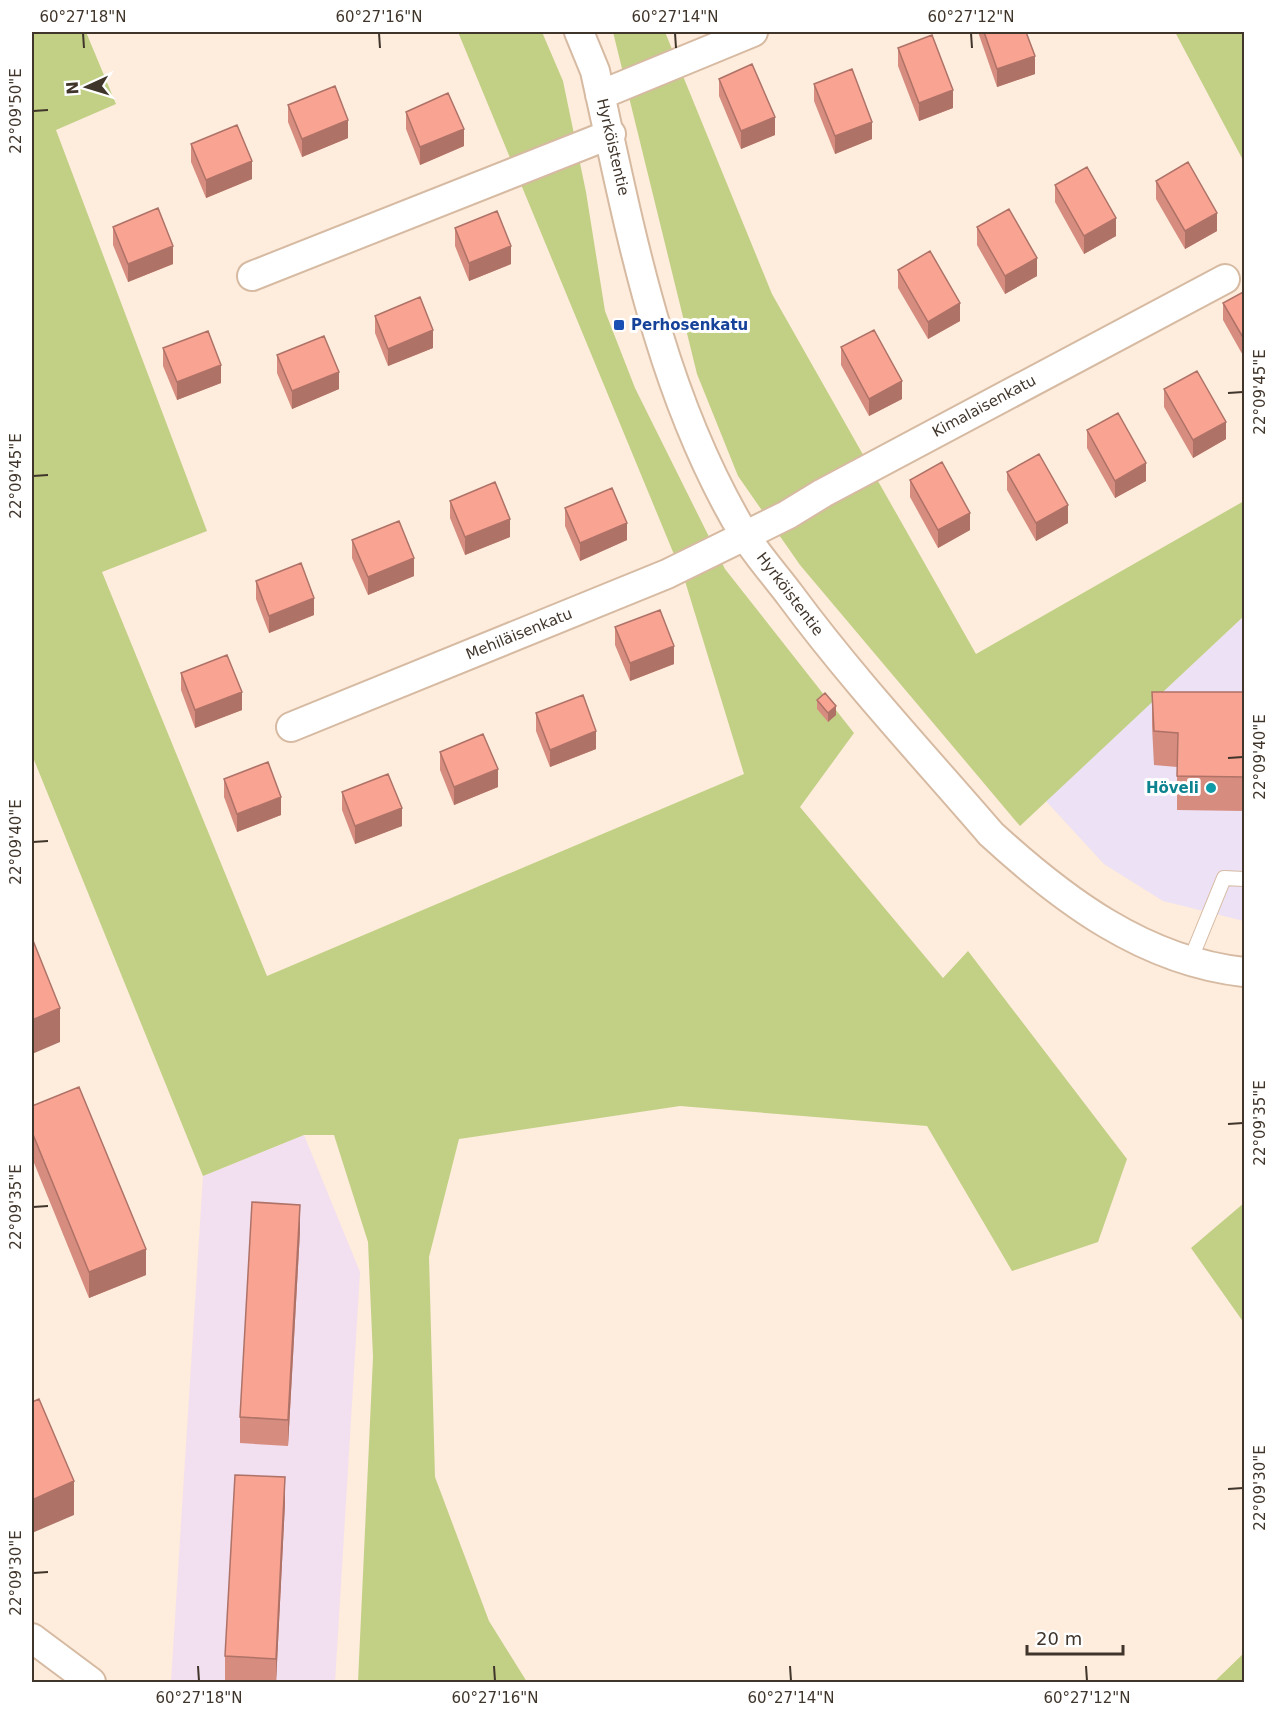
<svg xmlns="http://www.w3.org/2000/svg" width="1276" height="1714" viewBox="0 0 1276 1714" font-family="'DejaVu Sans',sans-serif">
<style>
.commercial{fill:#ece1f5}
.industrial{fill:#f2dfef}
.green{fill:#c2d085}
.lines{fill:none;stroke-linecap:round;stroke-linejoin:round}
.lane-casing{stroke:#d6baa2;stroke-width:16}
.street-casing{stroke:#d6baa2;stroke-width:32}
.lane{stroke:#fff;stroke-width:14}
.street{stroke:#fff;stroke-width:28}
.wall{fill:#d68c7e}
.shaded-wall{fill:#ae7267}
.building{fill:#f9a393;stroke:#ae7267;stroke-width:1.5}
.ticks{fill:none;stroke:#40352b;stroke-width:2}
.transit-dot{fill:#1a4fb4;stroke:#fff;stroke-width:2}
.culture-dot{fill:#0f9aa8;stroke:#fff;stroke-width:2}
.labels{text-anchor:middle;dominant-baseline:central;stroke-width:6;stroke-linejoin:round;paint-order:stroke}
.street-label{font-size:15px;fill:#40352b;stroke:#fff}
.transit-label{font-size:15px;font-weight:bold;fill:#164399;stroke:#fff;text-anchor:start}
.culture-label{font-size:15px;font-weight:bold;fill:#0d838f;stroke:#fff;text-anchor:end}
.neatline{fill:none;stroke:#40352b;stroke-width:2}
.ticks-label{font-size:15px;text-anchor:middle;fill:#40352b}
</style>
<rect width="100%" height="100%" fill="#feecdd"/>
<path class="commercial" d="M1244 616V921L1163 901 1104 864 1046 801Z"/>
<path class="industrial" d="M304 1135 360 1272 335 1682H171L203 1176Z"/>
<path class="green" d="M32 32H86L116 104 56 130 207 531 102 572 267 976 744 774 685 581 458 32H542L563 81 586 192 605 311 635 388 725 569 854 733 800 807 943 978 968 951 1127 1159 1098 1242 1012 1271 927 1126 680 1106 459 1139 429 1257 435 1477 489 1621 527 1682H358L373 1357 368 1242 334 1135H304L203 1176 32 755Z
M613 32H665L772 294 976 654 1244 501V616L1020 826 800 565 738 476 697 374Z
M1175 32H1244V162Z
M1244 1203V1323L1191 1248Z
M1244 1653V1682H1214Z"/>
<g class="lines">
<g class="lane-casing">
<path id="lane" d="M1190 961 1224 878 1244 879"/>
</g>
<g class="street-casing">
<path id="street" d="M579 32 595 71C630 229 659 393 744 534 757 555 775 575 790 595 852 679 923 755 991 834 1063 900 1144 961 1244 972
M600 95 753 32
M252 276 611 134
M291 727 667 574 787 515 823 493 1225 279
M32 1638 91 1682"/>
</g>
<use href="#lane" class="lane"/>
<use href="#street" class="street"/>
</g>
<path class="wall" d="M978 32H1026L1035 74 997 87Z
M898 48 953 108 919 121 898 66Z
M719 79 775 135 741 149 719 96Z
M814 84 872 139 835 154 814 101Z
M288 105 348 138 302 157 288 122Z
M406 112 464 146 420 165 406 129Z
M191 144 252 179 206 198 191 162Z
M1156 181 1217 231 1185 249 1156 199Z
M1055 185 1116 236 1084 254 1055 202Z
M113 227 173 264 128 282 113 245Z
M977 227 1037 276 1005 294 977 245Z
M455 228 511 264 469 281 455 246Z
M898 270 960 321 928 339 898 288Z
M1245 291V359L1223 320V303Z
M375 316 433 348 388 366 375 333Z
M841 347 902 399 869 416 841 365Z
M163 348 221 383 177 400 163 366Z
M277 355 339 389 292 409 277 373Z
M1164 389 1226 439 1193 458 1164 407Z
M1087 430 1146 481 1115 498 1087 448Z
M1007 472 1068 523 1036 541 1007 490Z
M910 480 970 530 938 548 910 497Z
M450 501 510 537 465 555 450 518Z
M565 508 627 540 580 561 565 526Z
M352 540 414 576 368 595 352 558Z
M256 581 314 615 269 633 256 599Z
M615 627 674 664 630 681 615 645Z
M181 673 242 710 195 728 181 690Z
M1152 692H1245V811L1177 810V767L1154 765 1152 726Z
M817 700 836 715 828 722 817 709Z
M536 713 596 749 550 767 536 731Z
M440 752 498 787 454 805 440 770Z
M224 779 281 815 237 832 224 797Z
M342 792 402 826 355 844 342 810Z
M32 1106 146 1275 89 1298 32 1158Z
M300 1231 288 1446 240 1443V1417Z
M285 1503 276 1683 225 1682V1656Z"/>
<path class="shaded-wall" d="M1035 56V74L997 87V69Z
M953 90V108L919 121V103Z
M775 117V135L741 149V131Z
M348 120V138L302 157V139Z
M872 122V139L835 154V136Z
M464 129V146L420 165V147Z
M252 161V179L206 198V180Z
M1217 213V231L1185 249V231Z
M1116 218V236L1084 254V236Z
M173 246V264L128 282V264Z
M511 246V264L469 281V263Z
M1037 258V276L1005 294V276Z
M960 303V321L928 339V322Z
M433 330V348L388 366V349Z
M221 365V383L177 400V382Z
M339 372V389L292 409V391Z
M902 381V399L869 416V399Z
M1226 422V439L1193 458V440Z
M1146 463V481L1115 498V481Z
M1068 505V523L1036 541V523Z
M970 513V530L938 548V530Z
M510 519V537L465 555V537Z
M627 523V540L580 561V543Z
M414 558V576L368 595V577Z
M314 598V615L269 633V616Z
M674 646V664L630 681V663Z
M242 692V710L195 728V710Z
M836 706V715L828 722V713Z
M596 731V749L550 767V750Z
M498 769V787L454 805V787Z
M281 797V815L237 832V814Z
M402 808V826L355 844V826Z
M60 1008V1042L32 1054V1020Z
M300 1205V1231L288 1446V1420Z
M146 1249V1275L89 1298V1272Z
M285 1477V1503L276 1683V1659Z
M74 1481V1515L32 1533V1500Z"/>
<path class="building" d="M984 32H1026L1035 56 997 69Z
M932 35 953 90 919 103 898 48Z
M752 64 775 117 741 131 719 79Z
M852 69 872 122 835 136 814 84Z
M335 86 348 120 302 139 288 105Z
M448 93 464 129 420 147 406 112Z
M237 125 252 161 206 180 191 144Z
M1188 162 1217 213 1185 231 1156 181Z
M1087 167 1116 218 1084 236 1055 185Z
M158 208 173 246 128 264 113 227Z
M1009 209 1037 258 1005 276 977 227Z
M497 211 511 246 469 263 455 228Z
M930 251 960 303 928 322 898 270Z
M1245 291V341L1223 303Z
M420 297 433 330 388 349 375 316Z
M874 330 902 381 869 399 841 347Z
M208 331 221 365 177 382 163 348Z
M324 336 339 372 292 391 277 355Z
M1197 371 1226 422 1193 440 1164 389Z
M1118 413 1146 463 1115 481 1087 430Z
M1039 454 1068 505 1036 523 1007 472Z
M942 462 970 513 938 530 910 480Z
M495 482 510 519 465 537 450 501Z
M612 488 627 523 580 543 565 508Z
M399 521 414 558 368 577 352 540Z
M301 563 314 598 269 616 256 581Z
M660 610 674 646 630 663 615 627Z
M227 655 242 692 195 710 181 673Z
M1152 692H1245V777L1177 776 1178 733 1154 731Z
M825 693 836 706 828 713 817 700Z
M583 695 596 731 550 750 536 713Z
M483 734 498 769 454 787 440 752Z
M268 762 281 797 237 814 224 779Z
M388 774 402 808 355 826 342 792Z
M32 938 60 1008 32 1020Z
M79 1087 146 1249 89 1272 32 1132V1106Z
M252 1202 300 1205 288 1420 240 1417Z
M39 1399 74 1481 32 1500V1402Z
M235 1475 285 1477 276 1659 225 1656Z"/>
<path class="ticks" d="M83 33 84 48M379 33 380 48M675 33 676 48M971 33 972 48M33 111 48 110M1228 393 1243 392M33 476 48 475M1228 758 1243 757M33 842 48 841M1228 1124 1243 1123M33 1207 48 1206M1228 1489 1243 1488M33 1573 48 1572M198 1666 199 1681M494 1666 495 1681M790 1666 791 1681M1086 1666 1087 1681"/>
<rect class="transit-dot" x="613" y="319" width="12" height="12" rx="3"/>
<circle class="culture-dot" cx="1211" cy="788" r="6"/>
<g class="labels">
<g class="street-label">
<text transform="translate(613 147) rotate(77)">Hyrköistentie</text>
<text transform="translate(984 406) rotate(-28)">Kimalaisenkatu</text>
<text transform="translate(790 594) rotate(53)">Hyrköistentie</text>
<text transform="translate(519 634) rotate(-22)">Mehiläisenkatu</text>
</g>
<g class="transit-label">
<text x="631" y="325">Perhosenkatu</text>
</g>
<g class="culture-label">
<text x="1199" y="788">Höveli</text>
</g>
</g>
<rect width="1276" height="1714" fill="none" stroke="#ffffff" stroke-width="66"/>
<g transform="translate(87 87) rotate(266)" stroke="#ffffff" stroke-width="4.5" paint-order="stroke">
<path d="M0-4.5L10 22L0 15L-10 22Z" fill="#40352b"/>
<text y="-9" font-size="16" font-weight="bold" text-anchor="middle" fill="#40352b">N</text>
</g>
<path d="M1027 1645v9h96v-9" fill="none" stroke="#40352b" stroke-width="3"/>
<text x="1036" y="1645" font-size="18" fill="#40352b" stroke="#ffffff" stroke-width="4.5" paint-order="stroke">20 m</text>
<rect x="33" y="33" width="1210" height="1648" class="neatline"/>
<g class="ticks-label">
<text x="83" y="22">60°27'18"N</text>
<text x="379" y="22">60°27'16"N</text>
<text x="675" y="22">60°27'14"N</text>
<text x="971" y="22">60°27'12"N</text>
<text transform="translate(16 111) rotate(-90)" y="5">22°09'50"E</text>
<text transform="translate(1260 392) rotate(-90)" y="5">22°09'45"E</text>
<text transform="translate(16 476) rotate(-90)" y="5">22°09'45"E</text>
<text transform="translate(1260 757) rotate(-90)" y="5">22°09'40"E</text>
<text transform="translate(16 842) rotate(-90)" y="5">22°09'40"E</text>
<text transform="translate(1260 1123) rotate(-90)" y="5">22°09'35"E</text>
<text transform="translate(16 1207) rotate(-90)" y="5">22°09'35"E</text>
<text transform="translate(1260 1488) rotate(-90)" y="5">22°09'30"E</text>
<text transform="translate(16 1573) rotate(-90)" y="5">22°09'30"E</text>
<text x="199" y="1703">60°27'18"N</text>
<text x="495" y="1703">60°27'16"N</text>
<text x="791" y="1703">60°27'14"N</text>
<text x="1087" y="1703">60°27'12"N</text>
</g>
</svg>
